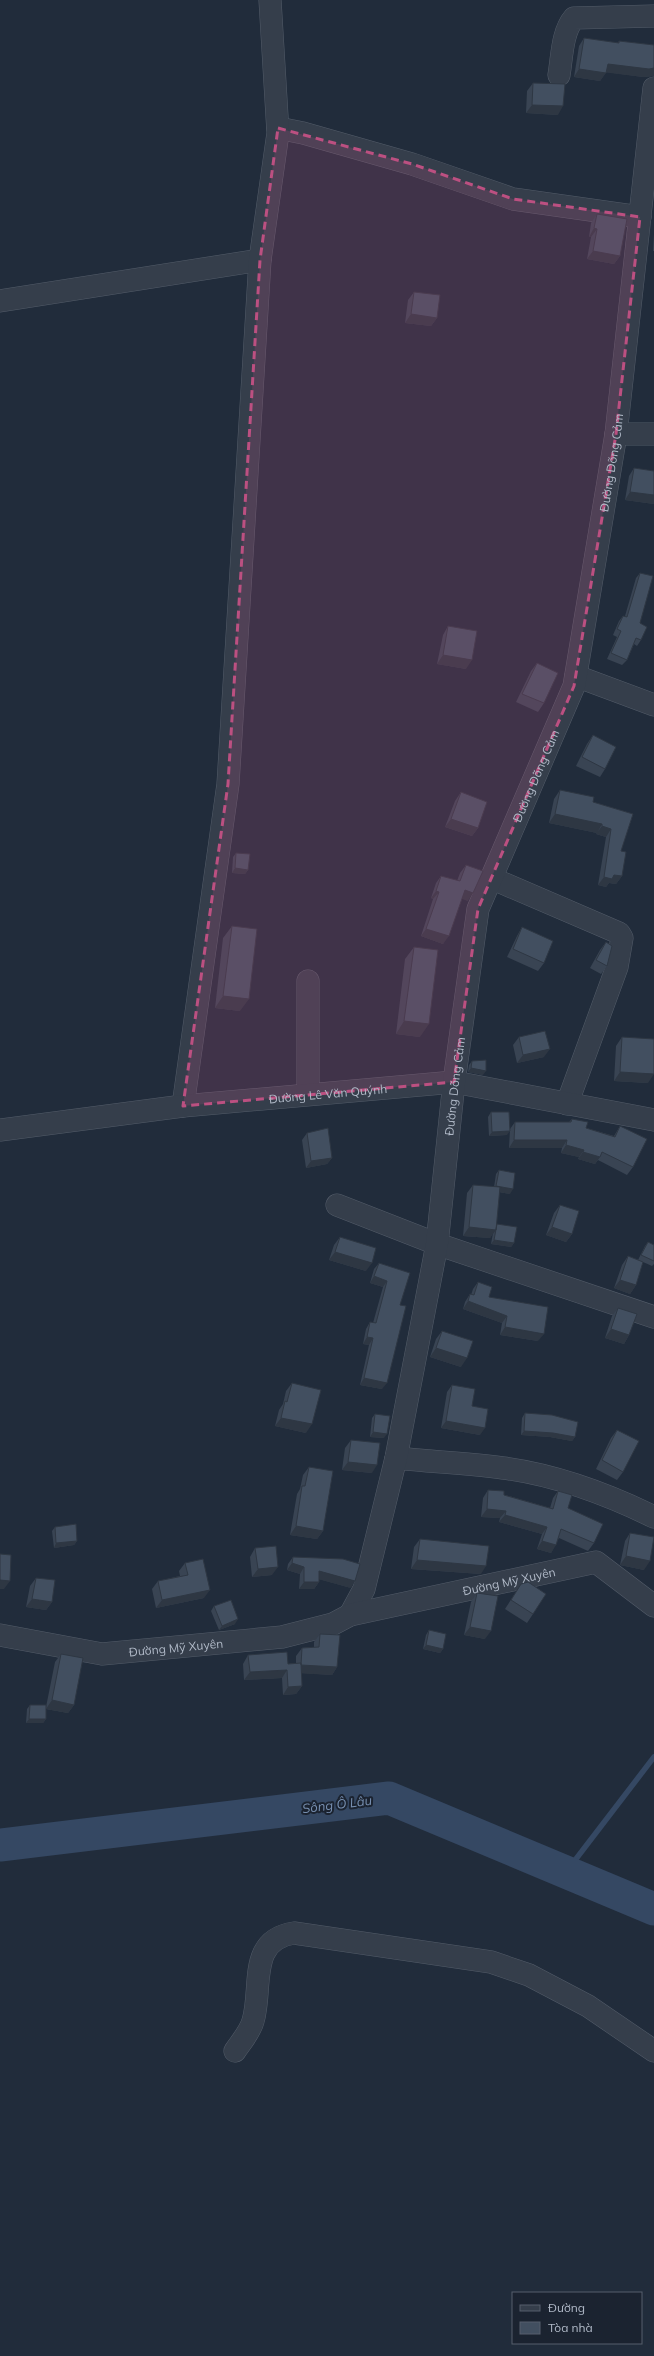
<svg xmlns="http://www.w3.org/2000/svg" width="654" height="2356" viewBox="0 0 654 2356" font-family="Mulish,sans-serif">
<style>
.lines{fill:none;stroke-linecap:round;stroke-linejoin:round}
.stream{stroke:#354863;stroke-width:5.5}
.river{stroke:#354863;stroke-width:33}
.minor-casing{stroke:#535c69;stroke-width:23}
.minor{stroke:#353e4b;stroke-width:22}
.wall{fill:#394453}
.shaded-wall{fill:#2e3743}
.building{fill:#424f60;stroke:#2e3743}
.marked{fill:#bc5081;fill-opacity:0.2;stroke:#bc5081;stroke-width:3;stroke-dasharray:8 5;stroke-linejoin:round}
.labels{text-anchor:middle;dominant-baseline:central;stroke-width:4;stroke-linejoin:round;paint-order:stroke}
.street-label{font-size:12px;fill:#b0b9c7;stroke:#1b2330}
.water-label{font-size:13px;font-style:italic;fill:#778fb0;stroke:#1b2330}
</style>
<rect width="100%" height="100%" fill="#212c3b"/>
<g class="lines">
<path class="stream" d="M566 1872 654 1757"/>
<path class="river" d="M0 1845 389 1798 654 1909"/>
<g class="minor-casing">
<g id="minor">
<path d="M559 75C562 57 562 32 574 18L654 16"/>
<path d="M278 128 303 133 412 164 513 199 640 217"/>
<path d="M0 301 260 260"/>
<path d="M616 434H654"/>
<path d="M576 676 654 705"/>
<path d="M491 878 619 933 622 938 617 967 567 1104"/>
<path d="M308 1094V981"/>
<path d="M183 1106 228 784 260 260 278 133 270 0"/>
<path id="s1" d="M0 1130 183 1106 454 1082 654 1120"/>
<path d="M337 1205 437 1244 654 1317"/>
<path d="M396 1458C432 1462 468 1463 503 1468 556 1475 607 1494 654 1517"/>
<path id="s2" d="M350 1615 364 1589 396 1458 437 1244 454 1082 478 909 574 686 616 434 654 88"/>
<path id="s3" d="M0 1635 102 1654 282 1637 333 1624 350 1615 596 1562 654 1606"/>
<path d="M235 2051C241 2042 250 2032 253 2021 263 1988 247 1940 294 1933L491 1962 529 1975 588 2006 654 2051"/>
</g>
</g>
<use href="#minor" class="minor"/>
</g>
<path class="wall" d="M584 38 618 43 619 41 654 45V76L643 77 606 72 600 81 574 77 579 46Z
M533 83 558 115 526 113 527 91Z
M597 214 620 256 614 264 587 259 591 237H589L591 223Z
M654 234V251H653Z
M414 292 437 318 431 326 405 323 408 300Z
M634 468 654 471V504L625 500 629 476Z
M640 573V623L641 640 637 646 634 644 627 660 622 665 607 659 617 637 613 635 619 621 623 616H625L636 578Z
M448 626 466 669 437 664 443 635Z
M537 663 544 703 538 712 516 702 531 671Z
M593 735 605 769 600 777 576 766 587 744Z
M560 790 593 802 633 814 621 851 622 876 616 884 609 883 606 887 598 885 606 837 596 834 597 833 549 823 554 799Z
M461 792 478 828 472 836 445 827 455 801Z
M236 853 248 870 245 874 232 873 233 857Z
M466 865 468 901 462 898 443 944 421 936 433 899 431 898 436 883 441 876 457 881 460 873Z
M232 926 240 1011 215 1008 223 938Z
M522 927 544 963 538 971 507 957 517 936Z
M606 942 607 966 601 974 590 968 600 950Z
M414 947 420 1037 396 1034 405 959Z
M519 1037 544 1057 517 1063 513 1045Z
M622 1037 648 1083 614 1081 616 1046Z
M472 1061 483 1075 468 1072 469 1065Z
M491 1112 507 1135 489 1136 488 1117Z
M572 1119 586 1128 614 1136 620 1126 633 1167 627 1175 598 1160 595 1164 578 1159 579 1157 561 1153 562 1148H509L510 1129 515 1122H569Z
M307 1133 332 1158 327 1164 306 1168 302 1140Z
M499 1170 510 1194 499 1192 496 1225 497 1224 514 1243 511 1247 491 1244 493 1233 490 1238 463 1236 467 1193 473 1185 494 1187 496 1174Z
M560 1205 572 1234 566 1242 546 1235 554 1213Z
M340 1237 366 1271 329 1260 334 1245Z
M648 1242 654 1245V1264L652 1266 643 1262 636 1285 630 1294 614 1288 622 1265 628 1256 641 1261 638 1260 645 1246Z
M379 1263 400 1305 382 1389 360 1385 369 1345 363 1344 366 1329 370 1322 373 1323 383 1287 370 1283 374 1269Z
M478 1282 489 1297 538 1341 500 1335 502 1323 463 1309 465 1302 470 1294 471 1295 473 1289Z
M618 1308 629 1335 624 1344 605 1338 612 1316Z
M442 1331 461 1367 430 1357 436 1339Z
M292 1383 306 1433 275 1426 279 1410 283 1404 286 1391Z
M452 1385 480 1435 441 1428 447 1392Z
M525 1413 575 1437 572 1441 550 1437 521 1435 522 1418Z
M375 1414 384 1438 370 1437 372 1418Z
M617 1430 623 1472 617 1480 596 1469 611 1438Z
M351 1440 372 1473 342 1470 345 1448Z
M309 1467 323 1531 317 1539 290 1535 297 1494 300 1489 303 1475Z
M488 1490 550 1508 553 1498 558 1491 568 1508 594 1543 588 1551 559 1538 551 1553 537 1549 542 1534 499 1522 500 1518 481 1517 483 1498Z
M55 1527 77 1541 74 1545 54 1548 52 1531Z
M630 1533 644 1570 620 1565 625 1541Z
M420 1539 481 1574 411 1569 414 1547Z
M255 1548 272 1575 252 1577 250 1557Z
M293 1557 351 1588 319 1579V1582L314 1589H299L300 1574 287 1570 288 1564Z
M185 1563 204 1598 156 1608 152 1589 158 1581 180 1576 179 1571Z
M36 1578 52 1602 46 1610 26 1607 30 1586Z
M521 1584 533 1614 527 1623 505 1609Z
M477 1593 485 1639 464 1635 471 1602Z
M214 1606 235 1624 219 1630 211 1611Z
M429 1630 443 1649 440 1653 423 1649 426 1635Z
M320 1634 337 1667 332 1675 302 1673V1686L296 1694 283 1695 282 1678 244 1680 243 1664 248 1655 288 1664 296 1663V1656L302 1648 314 1647V1642Z
M61 1654 74 1705 68 1713 46 1709V1719L43 1723H26L27 1709 30 1705 46 1707 55 1662Z"/>
<path class="shaded-wall" d="M608 64 654 68V76L643 77 602 72Z
M579 69 606 73 600 81 574 77Z
M532 105 563 106 558 115 526 113Z
M594 228 597 229 591 237H589Z
M593 251 620 256 614 264 587 259Z
M411 314 437 318 431 326 405 323Z
M630 492 654 495V504L625 500Z
M443 655 472 660 466 669 437 664Z
M555 814 602 824 597 833 549 823Z
M451 819 478 828 472 836 445 827Z
M602 826 611 829 606 837 596 834Z
M235 868 248 870 245 874 232 873Z
M614 875 622 876 616 884 609 883 606 887 598 885 604 877Z
M465 890 473 893 468 901 459 898Z
M436 891 439 892 433 899 431 898Z
M426 929 449 936 443 944 421 936Z
M223 996 249 999 240 1011 215 1008Z
M404 1021 429 1024 420 1037 396 1034Z
M550 1049 544 1057 517 1063 523 1055Z
M471 1068 486 1071 483 1075 468 1072Z
M620 1072 654 1074 648 1083 614 1081Z
M510 1131 507 1135 489 1136 492 1132Z
M514 1140H567L562 1148H509Z
M566 1145 584 1150 579 1157 561 1153Z
M583 1152 600 1157 595 1164 578 1159Z
M332 1158 327 1164 306 1168 311 1161Z
M496 1186 513 1189 510 1194 493 1191Z
M469 1227 496 1230 490 1238 463 1236Z
M552 1227 572 1234 566 1242 546 1235Z
M494 1240 514 1243 511 1247 491 1244Z
M335 1252 372 1263 366 1271 329 1260Z
M374 1276 387 1281 383 1287 370 1283Z
M620 1280 636 1285 630 1294 614 1288Z
M468 1301 507 1316 502 1323 463 1309Z
M505 1327 544 1334 538 1341 500 1335Z
M611 1329 629 1335 624 1344 605 1338Z
M367 1337 373 1338 369 1345 363 1344Z
M436 1348 467 1358 461 1367 430 1357Z
M364 1378 387 1383 382 1389 360 1385Z
M281 1418 312 1424 306 1433 275 1426Z
M446 1421 485 1428 480 1435 441 1428Z
M524 1431 553 1433 575 1437 572 1441 550 1437 521 1435Z
M373 1432 387 1434 384 1438 370 1437Z
M348 1462 377 1465 372 1473 342 1470Z
M487 1509 506 1511 500 1518 481 1517Z
M505 1515 547 1527 542 1534 499 1522Z
M296 1526 323 1531 317 1539 290 1535Z
M77 1541 74 1545 54 1548 56 1543Z
M542 1541 556 1545 551 1553 537 1549Z
M626 1556 650 1561 644 1570 620 1565Z
M417 1560 486 1566 481 1574 411 1569Z
M292 1563 304 1567 300 1574 287 1570Z
M278 1567 272 1575 252 1577 258 1569Z
M319 1571 355 1581 351 1588 314 1578Z
M0 1580 10 1581 4 1589H0Z
M304 1582H319L314 1589H299Z
M210 1590 204 1598 156 1608 162 1600Z
M32 1599 52 1602 46 1610 26 1607Z
M238 1619 235 1624 219 1630 222 1626Z
M470 1627 491 1631 485 1639 464 1635Z
M426 1645 443 1649 440 1653 423 1649Z
M301 1665 337 1667 332 1675 295 1673Z
M287 1670 282 1678 244 1680 250 1672Z
M302 1686 296 1694 283 1695 288 1687Z
M52 1700 74 1705 68 1713 46 1709Z
M29 1719H46L43 1723H26Z"/>
<path class="building" d="M584 38 619 43V41L654 45V68L649 69 608 64 606 73 579 69Z
M533 83 565 84 563 106 532 105Z
M597 214 627 219 620 256 593 251 597 229 594 228Z
M414 292 440 295 437 318 411 314Z
M634 468 654 471V495L630 492Z
M640 573 653 576 640 623 647 627 641 640 636 638 627 660 611 653 621 631 617 629 623 616 627 617Z
M448 626 477 631 472 660 443 655Z
M537 663 558 673 544 703 522 694Z
M593 735 616 747 605 769 582 757Z
M560 790 594 797 593 802 633 814 621 851 626 852 622 876 614 875 612 879 604 877 611 829 602 826V824L555 814Z
M461 792 487 802 478 828 451 819Z
M236 853 250 854 248 870 235 868Z
M466 865 483 871 473 893 465 890 449 936 426 929 439 892 436 891 441 876 460 881Z
M232 926 257 929 249 999 223 996Z
M522 927 553 941 544 963 513 949Z
M606 942 612 946 607 966 596 960Z
M414 947 438 950 429 1024 404 1021Z
M545 1031 550 1049 523 1055 519 1037Z
M622 1037 654 1039V1074L620 1072Z
M486 1060V1071L471 1068 472 1061Z
M491 1112H509L510 1131 492 1132Z
M572 1119 588 1122 586 1128 615 1137 620 1126 647 1139 633 1167 602 1152 600 1157 583 1152 584 1150 566 1145 567 1140H514L515 1122H571Z
M328 1128 332 1158 311 1161 307 1133Z
M499 1170 515 1173 513 1189 496 1186Z
M473 1185 500 1187 496 1230 469 1227Z
M560 1205 579 1211 572 1234 552 1227Z
M497 1224 517 1227 514 1243 494 1240Z
M340 1237 376 1248 372 1263 335 1252Z
M648 1242 654 1245V1261L641 1255Z
M628 1256 643 1262 636 1285 620 1280Z
M379 1263 410 1273 400 1305 406 1306 387 1383 364 1378 373 1338 367 1337 370 1322 376 1323 387 1281 374 1276Z
M478 1282 492 1287 489 1297 548 1307 544 1334 505 1327 507 1316 468 1301 470 1294 474 1295Z
M618 1308 637 1314 629 1335 611 1329Z
M442 1331 473 1341 467 1358 436 1348Z
M292 1383 321 1390 312 1424 281 1418 285 1401 287 1402Z
M452 1385 475 1389 472 1406 488 1409 485 1428 446 1421Z
M525 1413 552 1415 578 1422 575 1437 553 1433 524 1431Z
M375 1414 390 1416 387 1434 373 1432Z
M617 1430 639 1441 623 1472 602 1460Z
M351 1440 380 1443 377 1465 348 1462Z
M309 1467 333 1471 323 1531 296 1526 302 1486H305Z
M488 1490 504 1491V1495L553 1509 558 1491 572 1495 568 1508 603 1524 594 1543 561 1529 556 1545 542 1541 547 1527 505 1515 506 1511 487 1509Z
M76 1524 77 1541 56 1543 55 1527Z
M630 1533 654 1537 650 1561 626 1556Z
M420 1539 489 1546 486 1566 417 1560Z
M276 1546 278 1567 258 1569 255 1548Z
M0 1554 11 1555 10 1581 0 1580Z
M293 1557 343 1559 360 1564 355 1581 319 1571V1582H304V1567L292 1563Z
M203 1559 210 1590 162 1600 158 1581 188 1575 185 1563Z
M36 1578 55 1580 52 1602 32 1599Z
M528 1582 546 1594 533 1614 511 1600 521 1584Z
M477 1593 498 1596 491 1631 470 1627Z
M231 1600 238 1619 222 1626 214 1606Z
M429 1630 446 1634 443 1649 426 1645Z
M320 1634 340 1635 337 1667 301 1665 302 1648 319 1647Z
M287 1652 288 1664 301 1663 302 1686 288 1687 287 1670 250 1672 248 1655Z
M61 1654 83 1658 74 1705 52 1700Z
M30 1705H46V1719H29Z"/>
<path class="marked" d="M278 128 412 164 513 199 640 217 616 434 574 686 478 909 454 1082 183 1106 228 784 260 260Z"/>
<g class="labels">
<g class="street-label">
<text stroke="none"><textPath href="#s2" startOffset="1189">Đường Dõng Cảm</textPath></text>
<text stroke="none"><textPath href="#s2" startOffset="865">Đường Dõng Cảm</textPath></text>
<text stroke="none"><textPath href="#s2" startOffset="541">Đường Dõng Cảm</textPath></text>
<text stroke="none"><textPath href="#s1" startOffset="330">Đường Lê Văn Quýnh</textPath></text>
<text stroke="none"><textPath href="#s3" startOffset="519">Đường Mỹ Xuyên</textPath></text>
<text stroke="none"><textPath href="#s3" startOffset="178">Đường Mỹ Xuyên</textPath></text>
</g>
<g class="water-label">
<text transform="translate(337 1804) rotate(-7)">Sông Ô Lâu</text>
</g>
</g>
<rect x="512" y="2292" width="130" height="52" fill="#1b2330" stroke="#575f6c"/>
<rect x="520" y="2305" width="20" height="6" fill="#353e4b" stroke="#575f6c"/>
<text x="548" y="2312" font-size="12" fill="#b0b9c7">Đường</text>
<rect x="520" y="2322" width="20" height="12" fill="#424f60" stroke="#575f6c"/>
<text x="548" y="2332" font-size="12" fill="#b0b9c7">Tòa nhà</text>
</svg>
